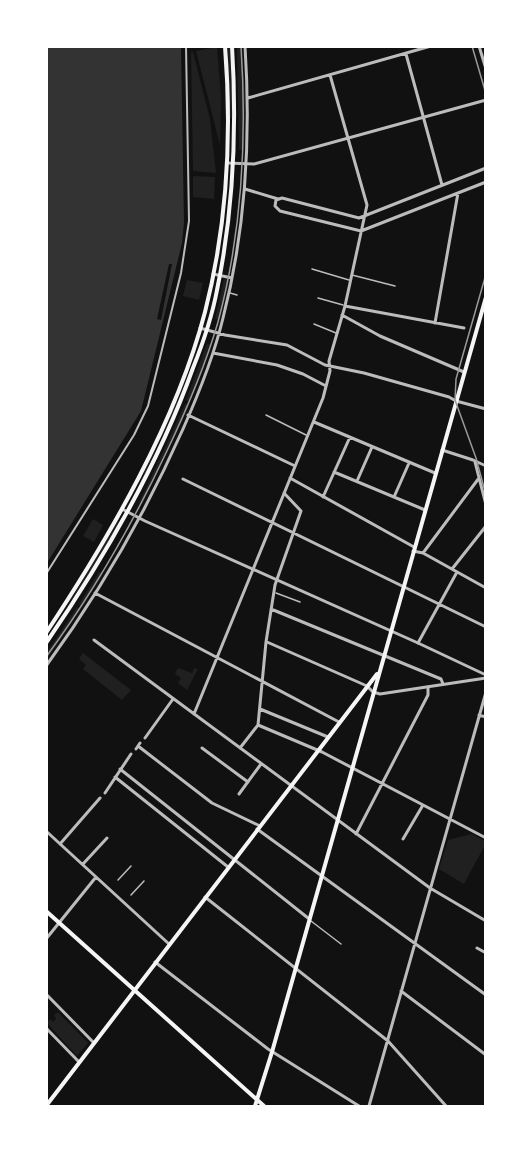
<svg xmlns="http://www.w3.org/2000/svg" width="532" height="1153" viewBox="0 0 532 1153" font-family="Georgia,serif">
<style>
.green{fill:#202020}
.water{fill:#333}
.pier{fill:#111}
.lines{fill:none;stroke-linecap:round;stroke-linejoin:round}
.service{stroke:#bcbcbc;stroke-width:1.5}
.pedestrian{stroke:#bcbcbc;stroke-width:2}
.minor{stroke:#bcbcbc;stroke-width:3}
.tertiary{stroke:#bcbcbc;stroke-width:3}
.secondary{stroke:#f5f5f5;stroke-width:4}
.tram{stroke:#9a9a9a;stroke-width:1.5}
</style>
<rect width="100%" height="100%" fill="#111"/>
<path class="green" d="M217 47 221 99 220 145 196 51Z
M228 47H230L233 118H230Z
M237 47H242L245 99 244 150H239Z
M191 52H193L210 119 216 173 193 171Z
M193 176 215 177 214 199 193 197Z
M224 279 229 280 219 320 215 319Z
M187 280 203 283 199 300 183 296Z
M207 343 212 345 190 402 186 400Z
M176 400 178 401 145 473 143 472Z
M185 404 189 405 185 414 142 505 139 503Z
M93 519 103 525 94 542 83 536Z
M118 521 120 523 73 601 71 600Z
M99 572 103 574 82 607 79 604Z
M77 607 80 610 47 659V652Z
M83 653 131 690 122 700 83 669 86 665 79 659Z
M178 668 192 673 194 668 198 669 187 690 178 683 181 678 175 674Z
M472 834 485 841V845L464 884 439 869 448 840Z
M58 1012 88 1043 77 1056 47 1023 50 1019 53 1022 56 1019 54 1015Z"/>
<path class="water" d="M47 47H181L184 223 182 243 141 411 47 563Z"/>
<path class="pier" d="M169 264H172L161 320 157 319Z"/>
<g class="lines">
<path class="service" d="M312 269 349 280
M352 275 395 286
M230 293 237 295
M318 298 343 305
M314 324 336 333
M266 415 306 435
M276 593 300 602
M118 880 131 866
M131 895 144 881
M311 921 341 944"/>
<path class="pedestrian" d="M46 574 134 435 148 406 181 273 189 221 186 46"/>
<path class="minor" d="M479 46 486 69
M406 54 442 185
M248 98 431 46
M486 168 359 218 282 198 276 200 275 206 280 211 361 231 486 182
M245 189 278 199
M213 274 232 278
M345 306 464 328
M342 315 380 336 464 372
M435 323 458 193
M200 328 225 335 287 345 325 365 364 373 449 397 456 401
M213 353 277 365 303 374 326 386
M188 415 295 466
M314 422 435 473
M442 450 473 460 486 466
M475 462 486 505
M334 472 425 510
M290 478 414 547
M183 479 486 627
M357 481 372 447
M323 497 350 437
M394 497 409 463
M413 551 423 553 486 588
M423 553 479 478
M452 569 486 526
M95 593 339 722
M271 609 441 679 443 684
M94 640 430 888 486 921
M267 642 367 686
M418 643 457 572
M46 666C100 592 146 512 183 429 199 393 214 356 223 318 246 229 251 138 245 46
M260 709 328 737
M194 714 323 398 330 371 329 361 345 306 367 205 330 75
M479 715 486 717
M258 725 322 752 486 838
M145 738 173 699
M138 746 212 803 260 826
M202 748 248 782
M240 748 258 725 266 642 275 585 301 511 284 493
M136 749 140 743
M120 769 308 918
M115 777 228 867
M105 793 131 754
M239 794 261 764
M257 829 486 995
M46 831 169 944
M356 834 428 695V687
M403 839 423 805
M60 844 100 798
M83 864 107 838
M205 897 388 1041 446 1106
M46 939 96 877
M477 948 486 953
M155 962 268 1049 359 1106
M401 991 486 1055
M46 994 94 1043
M46 1028 79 1062
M369 1106 486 692"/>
<path class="tertiary" d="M227 163 254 164 486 100
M456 401 486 409
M122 509 145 521 418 643 486 675
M367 686 373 692 380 694 486 678"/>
<path class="secondary" d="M46 633C109 538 176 423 205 312 227 226 232 135 225 46
M46 643C105 557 158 466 193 368 203 343 212 317 217 290 234 209 237 128 232 46
M46 911 264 1106
M46 1106 377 674
M255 1106 272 1052 486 297"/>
<path class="tram" d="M472 46 486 94
M486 274 456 379 455 400 476 458 486 495
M46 657C93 593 132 525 166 453 186 411 205 367 218 322 242 233 247 138 241 46"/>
</g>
<rect width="532" height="1153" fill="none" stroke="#ffffff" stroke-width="96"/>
</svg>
